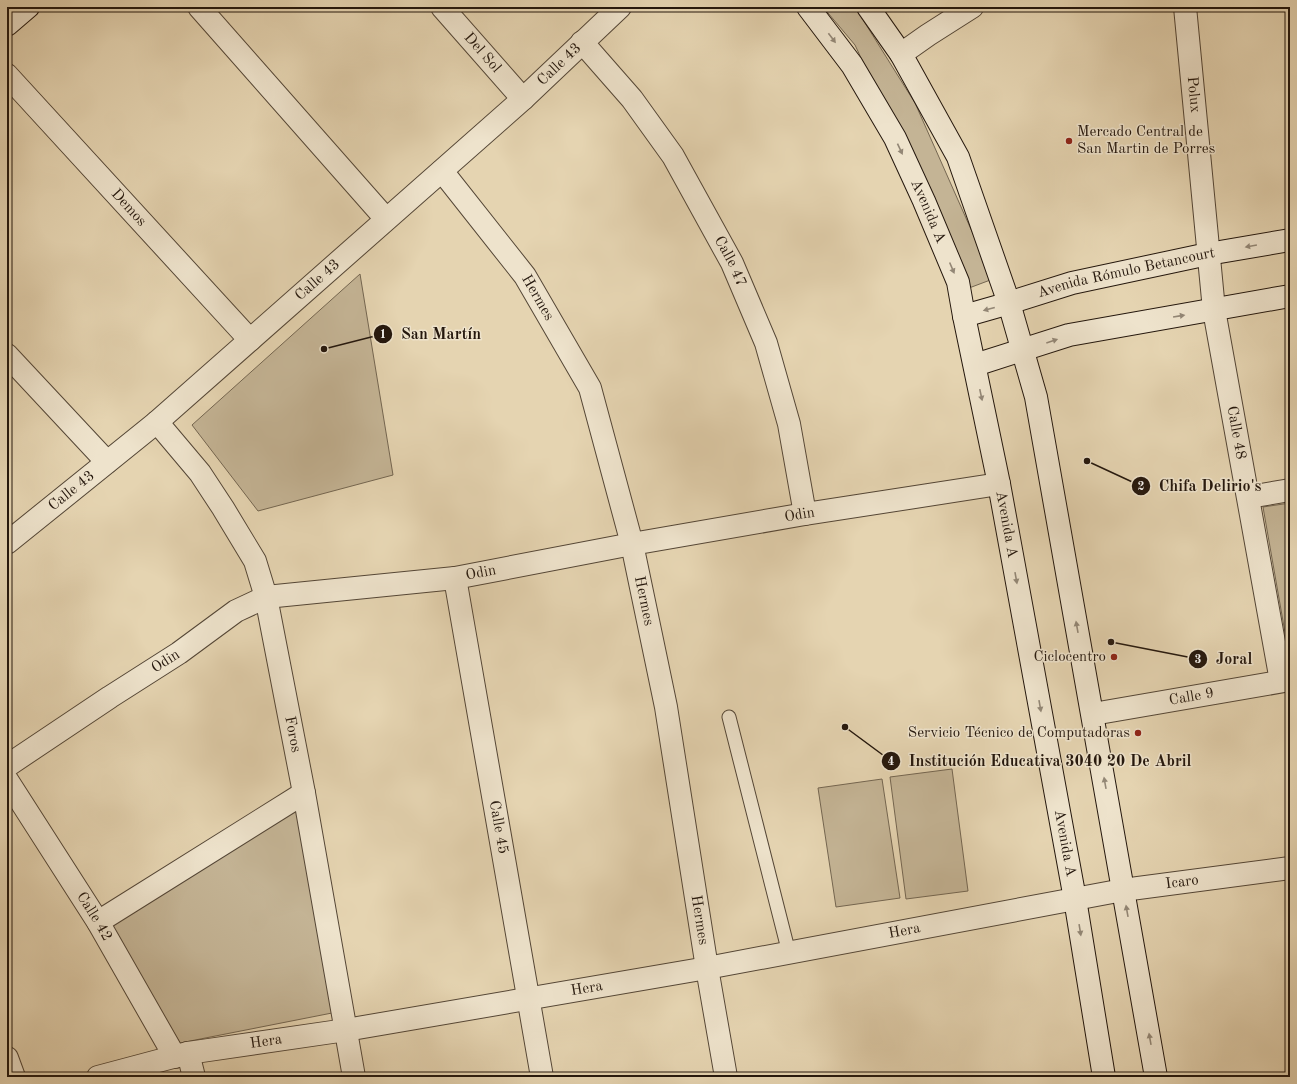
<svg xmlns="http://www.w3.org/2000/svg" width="1297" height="1084" viewBox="0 0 1297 1084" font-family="'Old Standard TT',serif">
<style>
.green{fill:#c4b495;stroke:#746651}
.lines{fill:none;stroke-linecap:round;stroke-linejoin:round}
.lane-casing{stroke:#544636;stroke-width:15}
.street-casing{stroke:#544636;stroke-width:24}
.secondary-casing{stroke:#24170d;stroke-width:24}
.lane{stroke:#eee3cc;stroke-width:13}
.street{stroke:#eee3cc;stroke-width:22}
.secondary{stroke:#eee3cc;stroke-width:22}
.oneway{fill:#938776}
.poi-dot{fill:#8f2418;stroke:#eee3cc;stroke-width:1.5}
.labels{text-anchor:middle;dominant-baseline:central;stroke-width:3;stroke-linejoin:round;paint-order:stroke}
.street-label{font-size:15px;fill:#24170d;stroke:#eee3cc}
.poi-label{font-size:15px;fill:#24170d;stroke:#eee3cc;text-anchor:end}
.leader{fill:none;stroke:#24170d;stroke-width:1.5}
.callout-dot{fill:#24170d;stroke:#eee3cc;stroke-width:1.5}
.mark-label{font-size:12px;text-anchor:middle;font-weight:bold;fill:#fff}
.callout-label{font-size:16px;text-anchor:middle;font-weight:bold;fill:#24170d;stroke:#eee3cc;stroke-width:3;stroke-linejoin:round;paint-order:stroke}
</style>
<rect width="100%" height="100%" fill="#e5d4b1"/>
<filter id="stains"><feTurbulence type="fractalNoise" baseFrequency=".005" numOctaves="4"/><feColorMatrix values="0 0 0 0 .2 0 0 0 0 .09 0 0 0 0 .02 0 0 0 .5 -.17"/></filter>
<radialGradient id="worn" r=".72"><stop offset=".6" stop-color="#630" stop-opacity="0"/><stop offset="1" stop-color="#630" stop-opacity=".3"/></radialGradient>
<path class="green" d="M823 7H855L915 103 993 279 969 288 855 45Z
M360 274 393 475 258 511 192 425Z
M1290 503V661L1263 507Z
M952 769 968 891 906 899 890 777Z
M882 779 900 898 836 907 818 788Z
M296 809 332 1013 180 1043 109 923Z"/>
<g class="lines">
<g class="lane-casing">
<path id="lane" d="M729 717 789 953"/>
</g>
<g class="street-casing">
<g id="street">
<path d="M199 7 386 219"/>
<path id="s1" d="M442 7 523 99"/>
<path id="s2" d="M1185 7 1214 310 1281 681"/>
<path id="s3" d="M582 42 632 99 673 156 732 263 766 343 789 424 805 514"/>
<path d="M901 54 928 35 972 7"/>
<path id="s4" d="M7 75 250 340"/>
<path id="s5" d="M442 171 525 276 590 388 632 544 666 707 707 968 726 1077"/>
<path d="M7 355 107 462"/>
<path id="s6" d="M157 422 200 473 223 508 255 561 266 597 304 793 354 1077"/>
<path d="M1249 497 1290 490"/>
<path id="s7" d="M7 543 157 422 523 99 620 7"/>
<path id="s8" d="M455 578 542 1077"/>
<path id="s9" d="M1093 714 1290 680"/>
<path id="s10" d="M7 766 110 697 179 653 236 611 266 597 455 578 632 544 805 514 999 484"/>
<path id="s11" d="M7 780 98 922 175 1057"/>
<path d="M98 922 304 793"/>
<path d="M188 1053 194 1077"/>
<path d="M7 1058 14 1077"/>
<path id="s12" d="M98 1077 188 1053 346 1030 707 968 1123 890 1290 868"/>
</g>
</g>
<g class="secondary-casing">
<g id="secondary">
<path id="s13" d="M808 7 852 65 895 138 924 201 958 282 964 316 999 484 1075 899 1104 1077"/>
<path d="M868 7 901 54 958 157 1009 303 1036 397 1156 1077"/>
<path d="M7 25 28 7"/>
<path id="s14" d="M964 316 999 306 1072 283 1208 254 1290 240"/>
<path d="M975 365 1069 335 1290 296"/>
</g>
</g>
<use href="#lane" class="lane"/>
<use href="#street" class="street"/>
<use href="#secondary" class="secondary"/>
</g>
<defs><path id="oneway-solid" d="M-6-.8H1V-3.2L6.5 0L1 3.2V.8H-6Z"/></defs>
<g class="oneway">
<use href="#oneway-solid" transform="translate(832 38) rotate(53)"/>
<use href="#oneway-solid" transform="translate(900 149) rotate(65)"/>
<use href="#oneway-solid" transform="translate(1251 246) rotate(170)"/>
<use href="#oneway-solid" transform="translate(952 268) rotate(67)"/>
<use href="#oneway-solid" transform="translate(989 309) rotate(165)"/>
<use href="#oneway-solid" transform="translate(1179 316) rotate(-9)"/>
<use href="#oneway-solid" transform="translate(1052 341) rotate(-19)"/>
<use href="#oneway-solid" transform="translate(981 395) rotate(78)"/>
<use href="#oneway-solid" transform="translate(1016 578) rotate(80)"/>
<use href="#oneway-solid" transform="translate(1077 627) rotate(-100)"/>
<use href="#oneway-solid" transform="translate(1040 706) rotate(80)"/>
<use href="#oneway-solid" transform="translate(1105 783) rotate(-100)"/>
<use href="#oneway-solid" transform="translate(1127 911) rotate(-100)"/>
<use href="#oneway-solid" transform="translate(1080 930) rotate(81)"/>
<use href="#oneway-solid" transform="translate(1150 1039) rotate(-100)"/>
</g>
<g class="poi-dot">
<circle cx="1069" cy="141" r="4"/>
<circle cx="1114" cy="657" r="4"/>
<circle cx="1138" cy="733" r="4"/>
</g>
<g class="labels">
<g class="street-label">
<text stroke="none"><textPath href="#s1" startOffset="61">Del Sol</textPath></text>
<text stroke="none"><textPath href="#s7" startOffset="731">Calle 43</textPath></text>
<text stroke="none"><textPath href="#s2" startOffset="88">Polux</textPath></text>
<text stroke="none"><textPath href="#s4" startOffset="180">Demos</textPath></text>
<text stroke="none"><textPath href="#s13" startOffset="238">Avenida A</textPath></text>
<text stroke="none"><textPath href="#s3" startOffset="266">Calle 47</textPath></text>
<text stroke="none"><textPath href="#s14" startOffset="168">Avenida Rómulo Betancourt</textPath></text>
<text stroke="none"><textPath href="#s7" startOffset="407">Calle 43</textPath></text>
<text stroke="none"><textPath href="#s5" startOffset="159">Hermes</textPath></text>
<text stroke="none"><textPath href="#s2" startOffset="429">Calle 48</textPath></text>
<text stroke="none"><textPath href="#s7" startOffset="83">Calle 43</textPath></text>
<text stroke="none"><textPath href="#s10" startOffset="850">Odin</textPath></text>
<text stroke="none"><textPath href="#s13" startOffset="562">Avenida A</textPath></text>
<text stroke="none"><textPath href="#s10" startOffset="526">Odin</textPath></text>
<text stroke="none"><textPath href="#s5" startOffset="483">Hermes</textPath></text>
<text stroke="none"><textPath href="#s10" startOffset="190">Odin</textPath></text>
<text stroke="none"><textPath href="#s9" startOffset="100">Calle 9</textPath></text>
<text stroke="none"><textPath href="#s6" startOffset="348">Foros</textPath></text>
<text stroke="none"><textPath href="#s8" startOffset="253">Calle 45</textPath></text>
<text stroke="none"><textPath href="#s13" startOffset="886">Avenida A</textPath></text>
<text stroke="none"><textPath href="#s12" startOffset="1102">Icaro</textPath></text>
<text stroke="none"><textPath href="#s11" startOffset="162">Calle 42</textPath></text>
<text stroke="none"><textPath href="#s5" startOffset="807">Hermes</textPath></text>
<text stroke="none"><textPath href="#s12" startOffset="820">Hera</textPath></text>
<text stroke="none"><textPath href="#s12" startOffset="497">Hera</textPath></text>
<text stroke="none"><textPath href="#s12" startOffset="172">Hera</textPath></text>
</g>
<g class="poi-label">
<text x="1077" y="132" text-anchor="start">Mercado Central de<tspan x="1077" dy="17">San Martin de Porres</tspan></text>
<text x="1106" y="657">Ciclocentro</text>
<text x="1130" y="733">Servicio Técnico de Computadoras</text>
</g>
</g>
<path class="leader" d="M324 349L383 334M1087 461L1141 486M1111 642L1198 659M845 727L891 761"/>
<g class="callout-dot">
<circle cx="324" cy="349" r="4"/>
<circle cx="1087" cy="461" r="4"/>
<circle cx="1111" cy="642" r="4"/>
<circle cx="845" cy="727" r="4"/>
<circle cx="383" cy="334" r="10"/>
<circle cx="1141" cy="486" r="10"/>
<circle cx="1198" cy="659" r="10"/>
<circle cx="891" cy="761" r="10"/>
</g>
<g class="mark-label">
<text x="383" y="338">1</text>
<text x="1141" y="490">2</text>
<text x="1198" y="663">3</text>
<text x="891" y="765">4</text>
</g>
<g class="callout-label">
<text x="441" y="339">San Martín</text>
<text x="1210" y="491">Chifa Delirio's</text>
<text x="1234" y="664">Joral</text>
<text x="1050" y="766">Institución Educativa 3040 20 De Abril</text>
</g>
<rect width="1297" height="1084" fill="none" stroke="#e5d4b1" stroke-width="24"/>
<rect x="8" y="8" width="1281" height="1068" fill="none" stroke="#24170d" stroke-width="2"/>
<rect x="12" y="12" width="1273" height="1060" fill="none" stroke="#24170d"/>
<rect width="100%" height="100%" filter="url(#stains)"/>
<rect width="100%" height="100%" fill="url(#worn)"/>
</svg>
